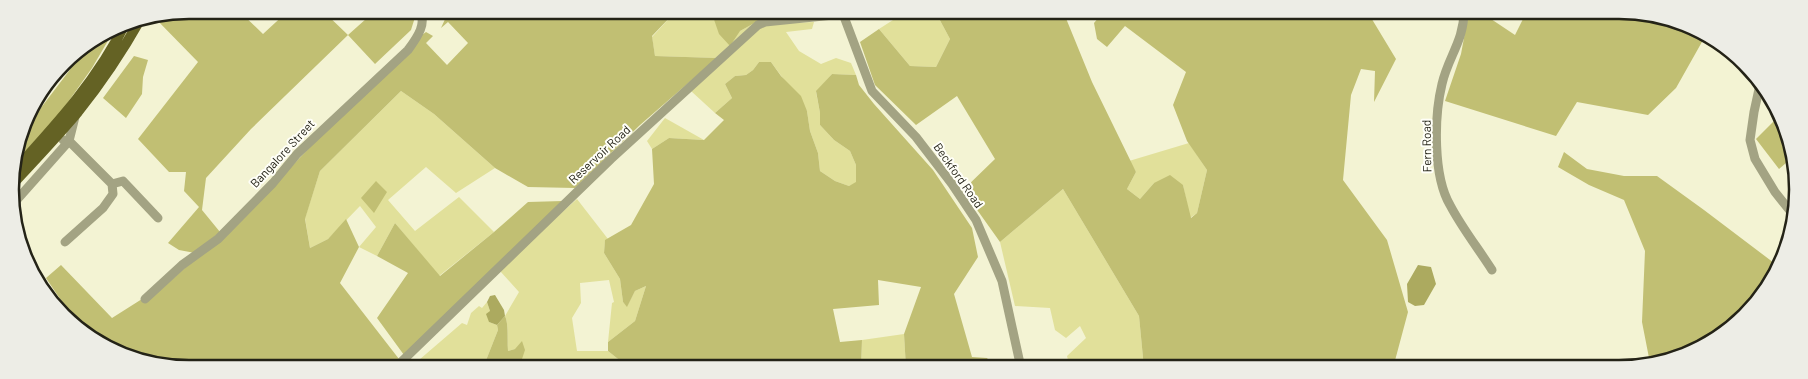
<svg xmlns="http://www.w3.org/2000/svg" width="1808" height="379" viewBox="0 0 1808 379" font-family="Barlow,sans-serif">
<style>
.green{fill:#e1e09a}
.forest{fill:#c1bf73}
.water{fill:#acaa5f}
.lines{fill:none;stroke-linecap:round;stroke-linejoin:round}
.minor{stroke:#a3a383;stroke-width:9}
.major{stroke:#646224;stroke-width:10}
.rail{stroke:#92927b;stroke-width:2;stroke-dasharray:9 9;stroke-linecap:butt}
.labels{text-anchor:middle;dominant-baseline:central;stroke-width:4;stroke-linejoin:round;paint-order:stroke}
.street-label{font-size:12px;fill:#242317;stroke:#fffff8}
.rim{fill:none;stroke:#242317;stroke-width:2.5}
</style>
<rect width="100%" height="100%" fill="#f3f3d3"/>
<path class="green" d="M676 11H711L720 34 740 31 760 20 717 58 655 56 652 37Z
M907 11H935L950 39 936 67 910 66 879 29Z
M814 22 812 29 786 32 799 51 821 64 836 58 851 63 856 75 832 74 816 92 820 113V125L834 140 850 151 856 165V183L849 186 835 181 820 171 818 153 810 131 807 111 771 62H759L753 70 746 75 735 76 725 84 732 98 715 113 691 91 756 30 771 24Z
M401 91 434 114 495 168 456 193 426 167 388 200 415 231 459 197 494 232 439 276 395 223 377 256 359 247 376 227 360 206 328 239 310 248 305 218 320 171Z
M665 118 704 140 669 138 652 149 647 141Z
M1189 143 1207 170 1197 213 1190 218 1183 185 1154 183 1140 199 1127 189 1136 172 1129 161Z
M1063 189 1139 316 1144 368H1070L1067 356 1086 338 1080 326 1066 338 1055 330 1050 308 1015 306 1000 242Z
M577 199 608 239 605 241 604 253 620 279 623 302 627 306 635 291 646 286 635 321 608 342 612 303 614 302 609 280 580 283 581 303 572 318 577 351H608L618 359V368H510L515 349 508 351C507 340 509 325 505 316L519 292 500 271 551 222Z
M487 302 490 311 489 322 497 325 498 330 483 368H413L412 366 462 323 467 325 471 313 479 306 482 308Z
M904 334 906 368H861L862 340Z"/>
<path class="forest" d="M189 10H197L205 18 219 10H238L263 34 289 10H322L348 35 376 10H413L416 14 411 30 375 64 348 35 251 129 206 178 202 210 220 232 195 253 179 250 168 243 199 207 184 191 186 172H169L138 139 198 62 154 17Z
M453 10 676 11 652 36 655 56 717 58 640 125 575 188 528 187 495 168 434 114 401 91 320 171 305 219 310 248 328 239 346 219 359 247 340 283 399 359 391 368 166 367 110 350 79 327 46 278 61 265 112 318 142 299 146 303 254 205 411 43 426 32 433 36 426 43 447 65 468 43 448 22 441 28 446 17Z
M709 11H811V13L760 20 740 31 730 46 719 34 711 11Z
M935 11H1063L1092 82 1136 172 1127 189 1140 199 1154 183 1170 175 1183 185 1191 218 1197 213 1207 170 1187 141 1173 105 1186 72 1125 26 1107 47 1097 39 1094 23 1104 11H1367L1396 59 1374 102 1375 71 1361 69 1351 95 1343 180 1387 240 1408 312 1393 368H1144L1139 316 1063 189 1000 242 963 190 995 159 957 96 916 125 875 85 860 42 879 29 910 66 936 67 950 39Z
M1469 11H1479L1515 35 1527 11 1642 12 1707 33 1676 88 1648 115 1577 102 1556 136 1445 101 1461 54Z
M116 27 92 68 61 112 13 165 21 134 69 71 80 51Z
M134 56 148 60 143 77 142 94 126 118 103 98Z
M759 62H771L781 76 801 96 807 111 810 131 818 153 820 171 835 181 849 186 856 182V165L850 151 834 140 820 125V113L816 91 832 74 856 75 859 85 874 104 933 170 972 228 978 257 954 294 972 357 987 358 995 368H906L904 334 921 287 878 280 879 305 833 309 840 342 862 340 861 368H618V359L608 351V342L635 321 646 286 635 291 627 307 623 302 620 279 604 253 605 240 631 225 654 184 652 149 669 138 704 140 724 120 715 113 732 98 725 84 735 76 746 75 753 70Z
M1779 117 1792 143 1793 157 1779 169 1756 139 1775 120Z
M1564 152 1587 169 1624 176H1657L1704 210 1778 266V271L1745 317 1698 351 1650 363 1642 322 1645 251 1624 200 1589 185 1558 167Z
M376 181 387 192 374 213 361 198Z
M563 201 404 355 377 318 408 273 377 256 395 223 440 276 494 232 528 202Z
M505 316C509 325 507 340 508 351L515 349 522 341 525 350 521 362 510 368H483L498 330 497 325Z"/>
<path class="water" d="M1418 265 1431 267 1436 284 1424 305 1415 306 1408 302 1407 284Z
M495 295 504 310 505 316 497 325 489 322 486 314 490 311 487 302 490 296Z"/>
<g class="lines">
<path class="minor" d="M1464 11C1464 41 1448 57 1442 84 1434 117 1433 176 1450 205 1462 228 1478 248 1492 270
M843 14 872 91 916 137 952 184 976 220 1002 281 1021 368
M1761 80 1754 112 1750 140 1755 159 1775 192 1795 217
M63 140 69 141 112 184
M69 141 75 117
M112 184 123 181 158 218
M14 203 69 141
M65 242 103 208 113 194 112 184
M145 299 182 265 218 239 273 183 297 154 408 50C416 39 429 22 418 10
M395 368 611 159 758 25 765 22 843 14 846 11"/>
<path class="major" d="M11 174C54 127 98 80 126 22
M11 186C34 161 57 137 78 112 101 83 122 52 140 20"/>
<path class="rail" d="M24 122 66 60"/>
</g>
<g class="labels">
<g class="street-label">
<text transform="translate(1426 146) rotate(-91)">Fern Road</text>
<text transform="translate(282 153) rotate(-47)">Bangalore Street</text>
<text transform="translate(599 154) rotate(-43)">Reservoir Road</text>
<text transform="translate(959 175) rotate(55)">Beckford Road</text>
</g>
</g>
<path d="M0 0H1808V379H0ZM189 19H1619A170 170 0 0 1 1789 189V190A170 170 0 0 1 1619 360H189A170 170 0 0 1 19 190V189A170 170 0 0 1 189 19Z" fill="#edede6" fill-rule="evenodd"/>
<path class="rim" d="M189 19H1619A170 170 0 0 1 1789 189V190A170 170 0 0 1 1619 360H189A170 170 0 0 1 19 190V189A170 170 0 0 1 189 19Z"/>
</svg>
